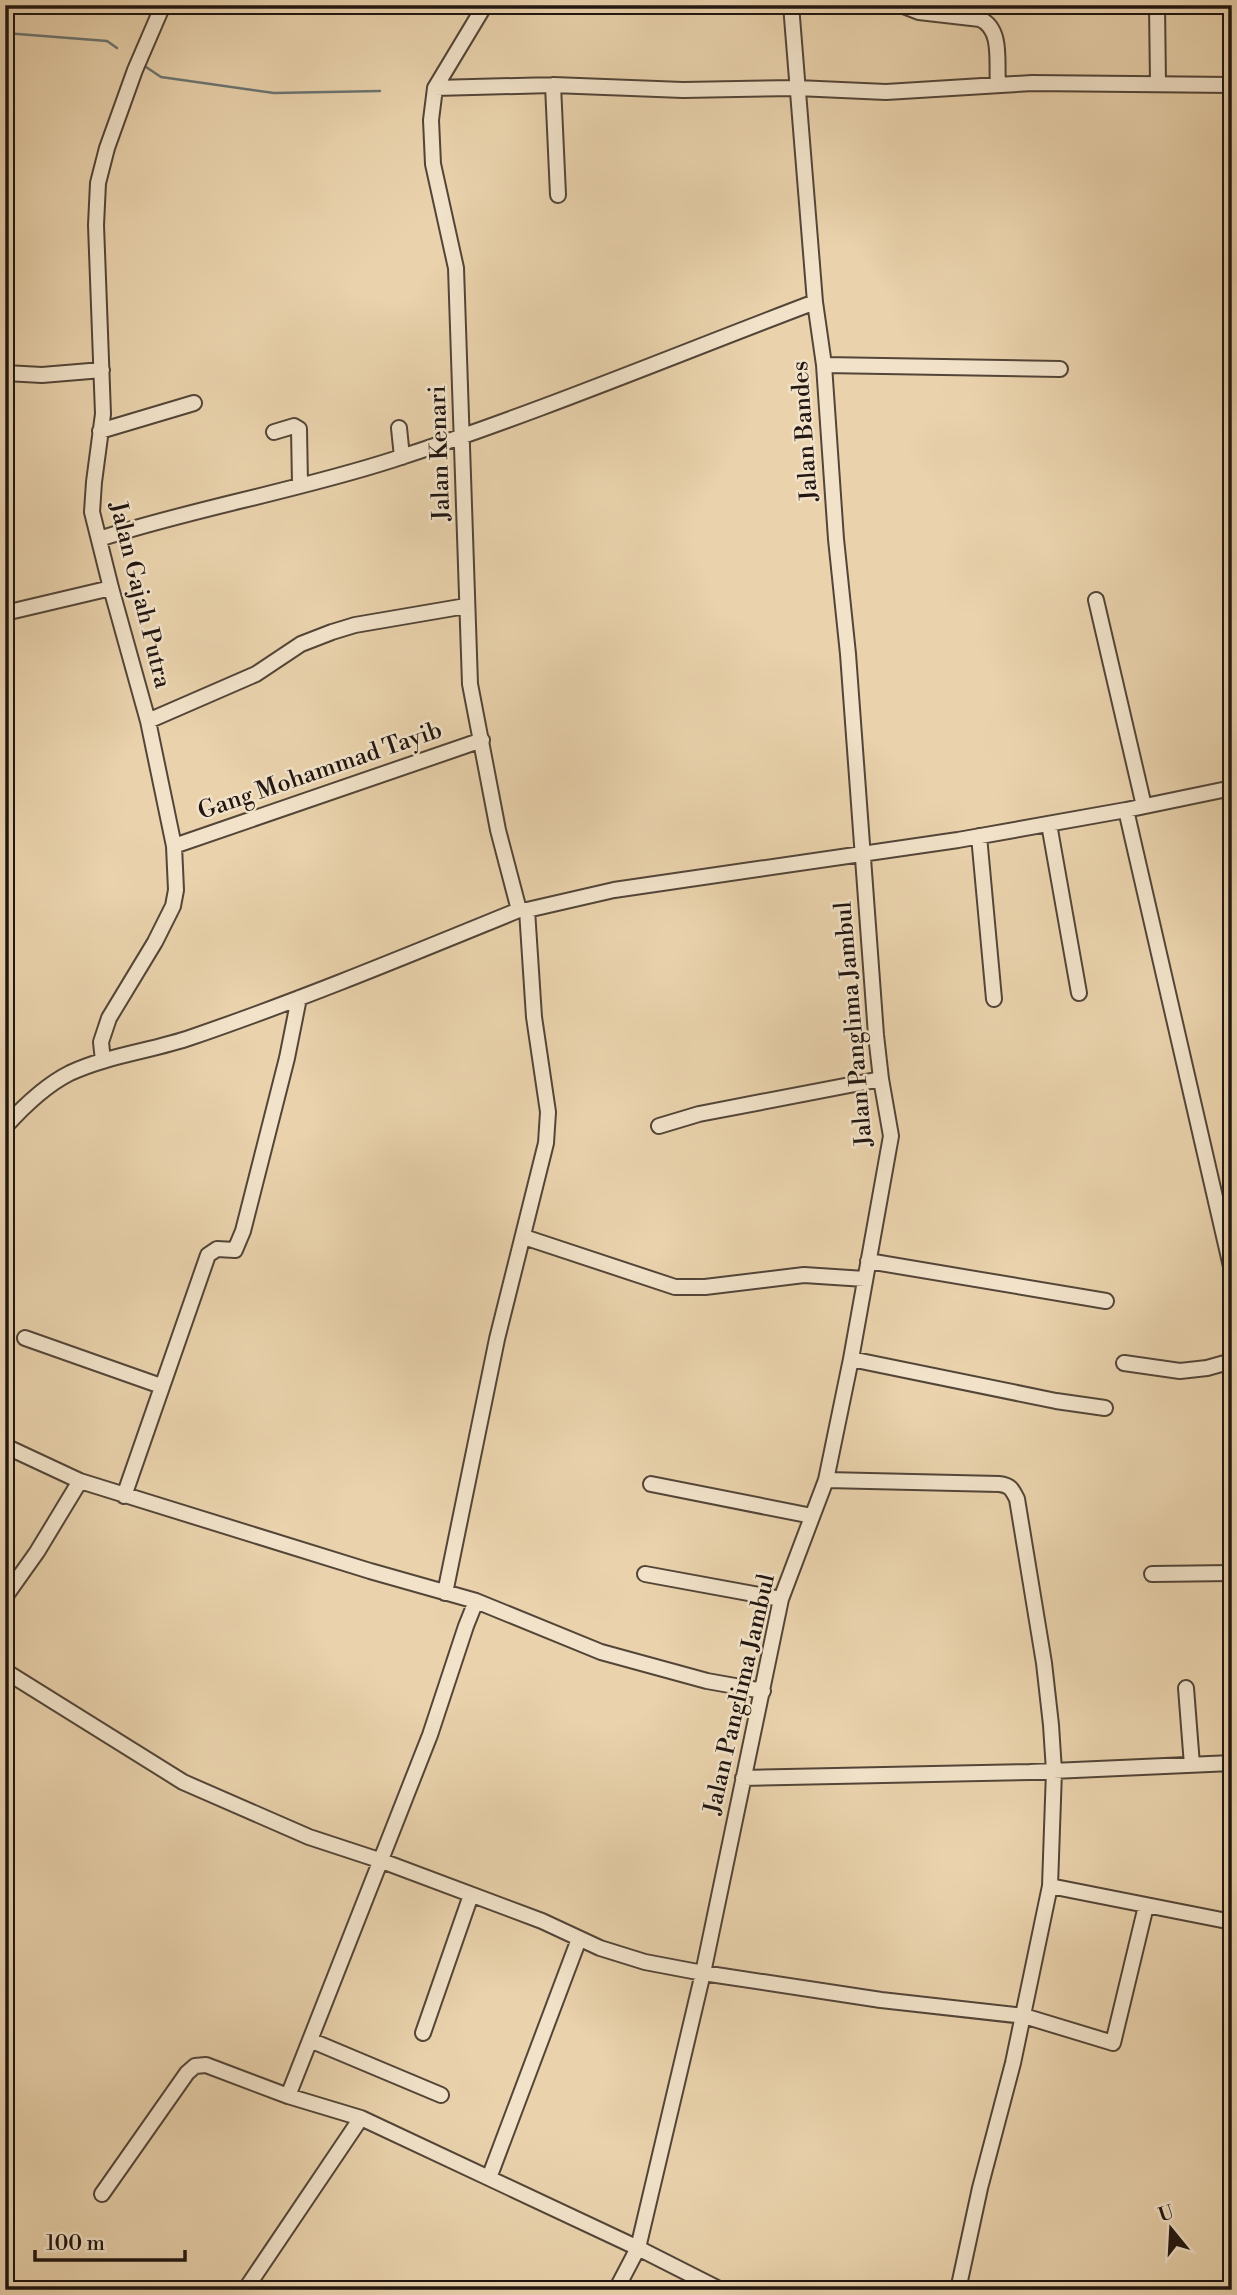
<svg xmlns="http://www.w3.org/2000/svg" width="1237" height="2295" viewBox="0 0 1237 2295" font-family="'Libre Bodoni',serif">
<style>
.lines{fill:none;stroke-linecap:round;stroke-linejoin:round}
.stream{stroke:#6b7573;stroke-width:2.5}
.minor-casing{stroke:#534538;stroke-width:18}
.minor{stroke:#f1e2c9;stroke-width:14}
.labels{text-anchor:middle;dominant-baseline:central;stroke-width:5;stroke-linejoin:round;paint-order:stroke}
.street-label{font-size:24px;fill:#211611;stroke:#f1e2c9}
</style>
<rect width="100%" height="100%" fill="#e9d2ac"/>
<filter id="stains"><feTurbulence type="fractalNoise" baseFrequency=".00286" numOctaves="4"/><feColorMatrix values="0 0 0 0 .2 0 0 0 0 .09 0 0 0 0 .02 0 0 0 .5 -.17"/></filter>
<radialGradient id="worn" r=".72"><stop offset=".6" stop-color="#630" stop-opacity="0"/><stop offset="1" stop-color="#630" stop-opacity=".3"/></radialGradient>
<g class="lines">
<path class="stream" d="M5 33 107 41 117 48
M143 65 161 77 274 93 380 91"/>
<g class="minor-casing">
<path id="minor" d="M485 5 435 88 431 120 433 164 456 268 470 684 498 830 519 910
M901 5 919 12 980 19C1003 29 996 63 998 83
M1157 5 1158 84
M553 85 558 195
M435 88 553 85 683 90 797 88 886 92 1032 83 1232 85
M824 365 1060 369
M5 373 42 375 102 370
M399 428 402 457
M100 431 194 403
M274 432 294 426 299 429 300 484
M99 539C195 508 296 491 392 460 534 414 675 355 815 302
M1096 600 1144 806
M5 613 111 588
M148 721 256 674 301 644 332 632 355 625 466 606
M1126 810 1232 1271
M1049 824 1079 993
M979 836 994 999
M174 846 482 740
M103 1061 101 1042 109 1018 155 942 173 906 176 890 174 846 148 721 111 588 92 512 94 482 103 414 96 225 98 183 107 148 135 70 163 5
M659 1126 699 1114 881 1079
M5 1127C23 1107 46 1085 70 1073 109 1055 152 1051 192 1037 303 999 411 954 519 910H527L614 890 958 840 1126 810 1232 788
M524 1237 675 1287H705L804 1275 865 1279
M868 1261 1106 1301
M25 1338 161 1386
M851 1359 1056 1401 1105 1408
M1124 1363 1180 1371 1207 1368 1232 1361
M5 1446 80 1481 370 1571 476 1601 601 1652 707 1681 763 1691
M826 1480 999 1484C1010 1485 1012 1489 1017 1499L1044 1663 1051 1725 1054 1771 1050 1886 1013 2063 980 2188 958 2290
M651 1484 812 1516
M124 1496 208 1255 217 1249 235 1250 243 1231 287 1058 299 998
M645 1574 781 1599
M1152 1574 1232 1573
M445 1593 497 1339 546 1143 548 1112 534 1017 527 910
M5 1597 37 1552 80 1481
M5 1671 183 1782 309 1837 382 1861 542 1921 600 1948 645 1962 703 1973 881 2000 1024 2016 1113 2043 1146 1906
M1186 1688 1192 1765
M743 1778 1030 1772 1232 1763
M1050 1886 1232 1922
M423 2033 471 1895
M310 2040 441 2095
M288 2096 430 1735 466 1626 476 1601
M489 2178 579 1939
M102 2194 187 2073 195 2066 206 2065 288 2096 361 2118 638 2248 721 2290
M245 2290 361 2118
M616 2290 638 2248 703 1973 781 1599 826 1480 851 1359 891 1136 881 1079 876 1035 848 654 836 539 824 365 815 302 791 5"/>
</g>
<use href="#minor" class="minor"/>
</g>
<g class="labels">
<g class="street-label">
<text transform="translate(805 431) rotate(-94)">Jalan Bandes</text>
<text transform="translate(440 453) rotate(-92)">Jalan Kenari</text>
<text transform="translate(140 595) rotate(76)">Jalan Gajah Putra</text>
<text transform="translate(320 771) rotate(-19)">Gang Mohammad Tayib</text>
<text transform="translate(854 1024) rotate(-95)">Jalan Panglima Jambul</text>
<text transform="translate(740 1694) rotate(-77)">Jalan Panglima Jambul</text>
</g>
</g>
<rect width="1237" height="2295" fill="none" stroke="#e9d2ac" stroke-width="28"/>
<rect x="7" y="7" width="1223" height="2281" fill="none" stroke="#211611" stroke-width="3.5"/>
<rect x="14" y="14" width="1209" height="2267" fill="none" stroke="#211611" stroke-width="2"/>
<g transform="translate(1171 2229) rotate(342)" stroke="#f1e2c9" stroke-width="5" paint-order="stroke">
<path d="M0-5L12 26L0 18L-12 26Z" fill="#211611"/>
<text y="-10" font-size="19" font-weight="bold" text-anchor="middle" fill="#211611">U</text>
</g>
<path d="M35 2250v10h150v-10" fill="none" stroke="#211611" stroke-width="3.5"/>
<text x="46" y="2250" font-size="21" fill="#211611" stroke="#f1e2c9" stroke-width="5" paint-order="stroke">100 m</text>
<rect width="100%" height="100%" filter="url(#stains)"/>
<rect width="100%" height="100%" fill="url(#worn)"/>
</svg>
